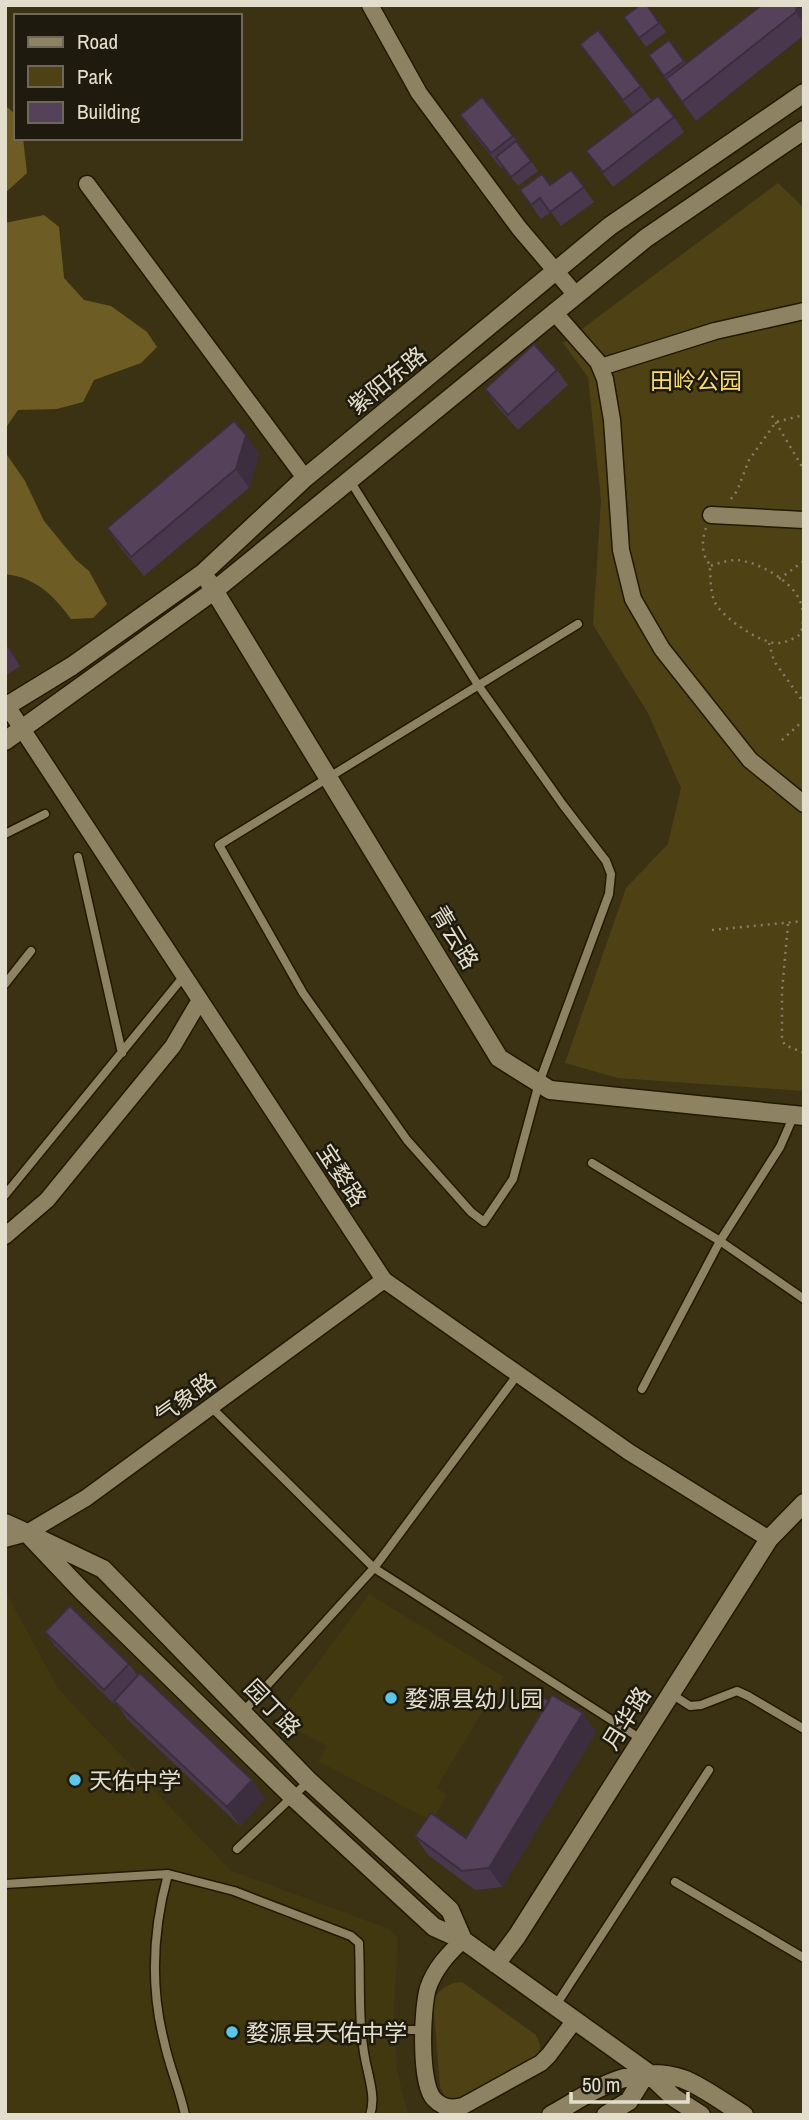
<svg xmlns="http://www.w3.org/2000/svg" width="809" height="2120" viewBox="0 0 809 2120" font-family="'Archivo Narrow','Noto Sans SC',sans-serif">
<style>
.built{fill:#423810}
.green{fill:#4e4215}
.forest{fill:#6d5d25}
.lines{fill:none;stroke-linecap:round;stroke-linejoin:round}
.lane-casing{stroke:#221900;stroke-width:11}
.street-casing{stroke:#221900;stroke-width:19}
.secondary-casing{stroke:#221900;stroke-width:21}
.path{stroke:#857e65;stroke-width:2.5;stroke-dasharray:2 5;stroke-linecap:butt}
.lane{stroke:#8d8363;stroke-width:8}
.street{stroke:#8d8363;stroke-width:16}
.secondary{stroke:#8d8363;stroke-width:18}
.wall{fill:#49384d}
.shaded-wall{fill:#3c2e3f}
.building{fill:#55415a;stroke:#3c2e3f;stroke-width:2}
.poi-dot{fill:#5cc7e8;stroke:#1e1a0d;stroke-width:2.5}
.labels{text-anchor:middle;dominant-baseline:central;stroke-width:5;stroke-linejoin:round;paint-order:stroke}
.street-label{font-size:23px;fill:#e3decc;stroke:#1e1a0d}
.park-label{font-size:23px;fill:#f8db73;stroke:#1e1a0d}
.poi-label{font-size:23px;fill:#e3decc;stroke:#1e1a0d;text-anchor:start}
</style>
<rect width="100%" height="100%" fill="#3b3213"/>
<path class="built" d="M5 1591 59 1690 230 1870 389 1929 398 1938 394 2008 397 2071 408 2115H5Z
M369 1594 504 1677 436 1788 447 1794 432 1821 318 1761 327 1746 276 1719Z"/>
<path class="green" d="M778 183 804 208V1091L618 1078 565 1063 626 888 668 844 681 788 648 713 593 625 601 500 588 377 563 343Z
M462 1982 536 2035C536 2036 540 2043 540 2045 542 2068 476 2093 457 2103 446 2100 443 2096 440 2086L433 1999C442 1988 448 1983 462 1982Z"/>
<path class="forest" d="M5 106C20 115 16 123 16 138H23L27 173 5 193Z
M44 215 59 227 64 278 84 300 111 306 147 332 157 347 141 363 94 380 83 402 57 409 18 410 5 429V223Z
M5 452 25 481 44 521 76 560 89 571 107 604 93 618 71 619C53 595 37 578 5 574Z"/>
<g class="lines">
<g class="lane-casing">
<path id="lane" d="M349 479 478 685 563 805 606 861 611 874 609 894 539 1083 513 1179 484 1222 471 1212 407 1140 303 993 219 845C339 771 458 698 578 624
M5 834 45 814
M78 857 122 1053
M5 984 31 951
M592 1163 720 1241 804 1299
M5 1195 184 976
M642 1389 720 1241 780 1147 794 1115
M211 1407 374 1568 641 1739
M670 1693 690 1706 701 1705 737 1691 748 1696 804 1729
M243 1712 374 1568 518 1374
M237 1849 309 1781
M168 1874C153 1929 150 1986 164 2041 169 2066 180 2090 185 2115
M675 1882 804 1958
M5 1884 168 1874 234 1891 351 1936 359 1943C361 1987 357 2029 368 2072 371 2086 375 2101 370 2115
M556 2005 709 1770
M360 2030H424"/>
</g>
<g class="street-casing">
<path id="street" d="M370 5 419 93 519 228 576 295
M87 184 305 478
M554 312 598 362 605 379 612 420 621 550 633 599 662 649 750 760 804 804
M601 367 715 331 804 311
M711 515 804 520
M7 706 384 1280 629 1452 769 1539
M5 1236 47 1200 173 1046 200 1000
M5 1539 27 1533 86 1498 384 1280
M463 1940C448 1954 435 1968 428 1988 422 2008 419 2083 434 2099 442 2108 452 2109 463 2106L541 2063 549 2055 575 2020"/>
</g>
<g class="secondary-casing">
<path id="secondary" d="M209 582 499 1058 550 1090 804 1116
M5 707 72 666 203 573 305 478 610 226 804 93
M5 741 215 590 646 238 804 130
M5 1523 27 1533 82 1591 293 1797 434 1927 463 1940 647 2072 673 2097 701 2115
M38 1538 103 1569 309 1781 450 1910 463 1940
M496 1964 517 1936 769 1539 804 1503
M551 2115C594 2091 631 2062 683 2079 702 2086 726 2104 744 2115
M606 2115 629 2101 647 2072"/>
</g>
<path class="path" d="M772 416 804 470
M731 499 737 491 749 460 776 422 804 415
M706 528C703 536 702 545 704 554 706 560 710 563 710 569 711 582 710 595 717 606 726 619 760 643 776 643 786 643 793 639 801 634 803 623 805 612 800 601 792 581 759 562 737 560 728 560 719 563 710 566
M779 579 804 561
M769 643 774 661 804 703
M782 740 804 720
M788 924 782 991V1040L785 1045 804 1053
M712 930 804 921"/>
<use href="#lane" class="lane"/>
<use href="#street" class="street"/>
<use href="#secondary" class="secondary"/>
</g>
<path class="wall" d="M647 5 666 32 646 47 624 17Z
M804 5V35L696 121 649 55 669 40 686 63Z
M580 44 641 86 651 100 633 114Z
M460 115 513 136 538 171 518 186 503 167 501 168 470 130Z
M674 117 684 132 613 187 586 151Z
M571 170 594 202 561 226 551 212 541 219 520 190 550 185Z
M557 370 568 385 518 430 495 404 485 389Z
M246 435 259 454 249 488 144 576 120 547 107 528Z
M5 640 20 666 5 676Z
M45 1632 129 1664 138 1676 252 1780 265 1799 240 1826 128 1720 116 1703 114 1704 55 1646Z
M549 1701 596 1732 502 1887 475 1890 428 1855 415 1836 466 1838 541 1713 534 1708 530 1703Z"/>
<path class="shaded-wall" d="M797 5H804V24L796 12Z
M246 435 259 454 249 488 236 469Z
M5 640 20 666 5 644Z
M583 1713 596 1732 502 1887 489 1868Z
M252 1780 265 1799 240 1826 227 1807Z"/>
<path class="building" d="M640 5H647L659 23 639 38 624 17Z
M762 5H797L796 12 682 102 666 79Z
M598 30 641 86 623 100 580 44Z
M669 40 684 61 664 76 649 55Z
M658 96 674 117 603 172 586 151Z
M482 97 513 136 491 153 460 115Z
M516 141 531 161 511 177 496 157Z
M571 170 584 187 550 212 540 198 531 205 520 190 542 174 550 185Z
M534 344 557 370 508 415 485 389Z
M234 421 246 435 236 469 131 557 107 528Z
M70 1606 129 1664 104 1690 45 1632Z
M140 1673 252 1780 227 1807 114 1701Z
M537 1693 549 1701 543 1711 530 1703Z
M552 1695 583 1713 489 1868 462 1871 415 1836 431 1813 466 1838Z"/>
<g class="poi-dot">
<circle cx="391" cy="1698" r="7"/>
<circle cx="75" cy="1780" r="7"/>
<circle cx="232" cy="2032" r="7"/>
</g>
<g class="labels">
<g class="street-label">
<text transform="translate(387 380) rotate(-39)">紫阳东路</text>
<text transform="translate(455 937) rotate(59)">青云路</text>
<text transform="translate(342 1175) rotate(57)">宝婺路</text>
<text transform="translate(185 1398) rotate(-36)">气象路</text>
<text transform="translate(273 1708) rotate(46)">园丁路</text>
<text transform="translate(626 1718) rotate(-58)">月华路</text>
</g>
<g class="park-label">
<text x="696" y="380">田岭公园</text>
</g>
<g class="poi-label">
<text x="405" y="1698">婺源县幼儿园</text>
<text x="89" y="1780">天佑中学</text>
<text x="246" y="2032">婺源县天佑中学</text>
</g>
</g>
<rect width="809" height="2120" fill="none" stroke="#e3decc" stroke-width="14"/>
<rect x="14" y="14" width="228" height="126" fill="#1e1a0d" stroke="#6d6859" stroke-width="2"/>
<rect x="28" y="37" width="35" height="10" fill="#8d8363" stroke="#6d6859" stroke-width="2"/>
<text x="77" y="49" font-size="21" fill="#e3decc">Road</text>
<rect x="28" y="66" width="35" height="21" fill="#4e4215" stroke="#6d6859" stroke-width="2"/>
<text x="77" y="84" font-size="21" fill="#e3decc">Park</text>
<rect x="28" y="102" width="35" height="21" fill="#55415a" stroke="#6d6859" stroke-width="2"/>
<text x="77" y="119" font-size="21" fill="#e3decc">Building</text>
<path d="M571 2092v10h117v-10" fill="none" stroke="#e3decc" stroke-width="3.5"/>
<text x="582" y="2092" font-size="21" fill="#e3decc" stroke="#1e1a0d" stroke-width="5" paint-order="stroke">50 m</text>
</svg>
